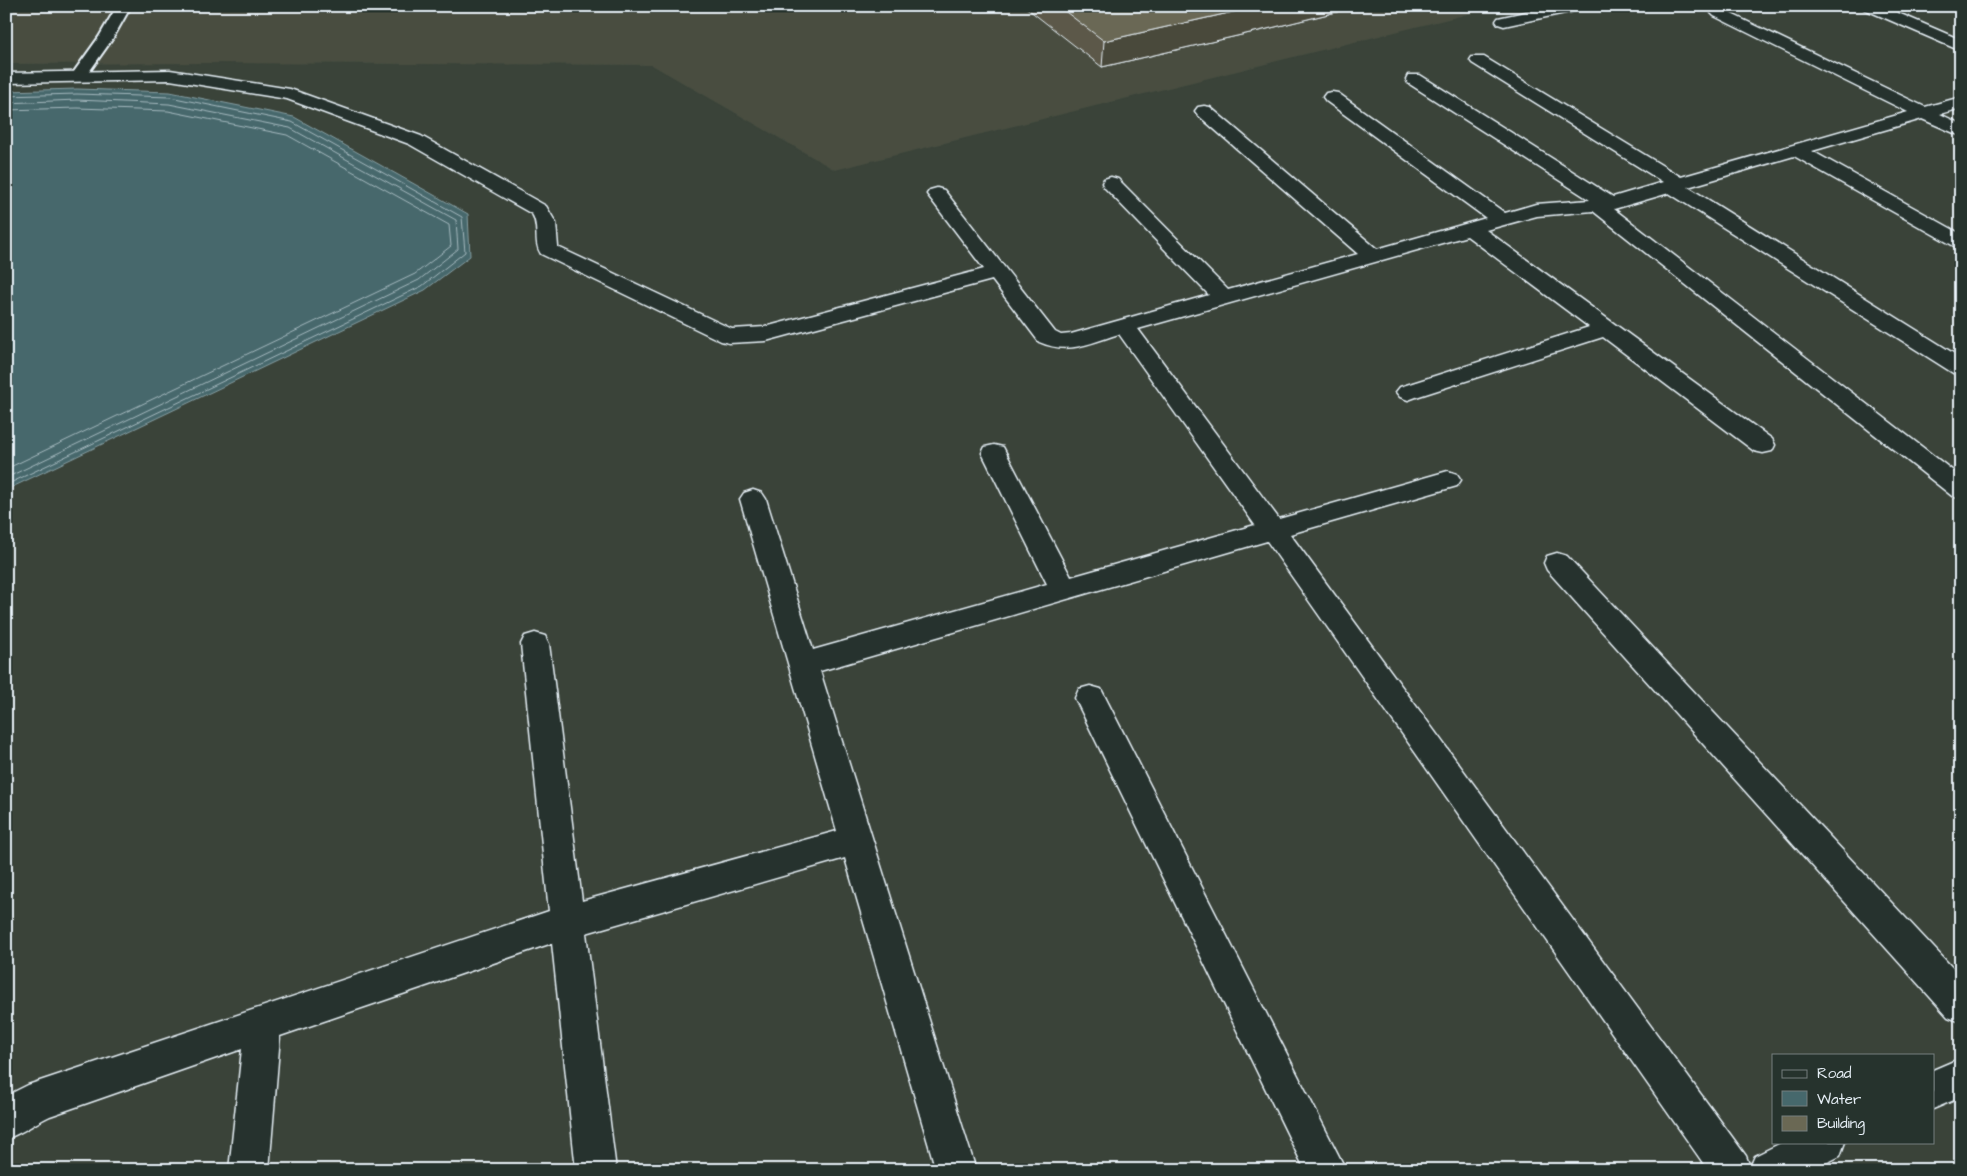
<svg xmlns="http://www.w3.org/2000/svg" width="1967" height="1176" viewBox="0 0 1967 1176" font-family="'Architects Daughter',sans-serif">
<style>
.built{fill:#484e41}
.water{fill:#46686c;stroke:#879fa4}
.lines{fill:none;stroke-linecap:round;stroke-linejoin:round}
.shore{stroke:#a7bac0;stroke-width:1}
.lane-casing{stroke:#e8f1f8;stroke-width:4}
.street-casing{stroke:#e8f1f8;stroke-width:3}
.lane{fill:#26332d;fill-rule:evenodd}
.street{fill:#26332d;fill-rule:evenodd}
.wall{fill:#5b5948;stroke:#e8f1f8}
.shaded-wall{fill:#4a493b;stroke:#e8f1f8}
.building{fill:#6a6854;stroke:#e8f1f8}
</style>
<rect width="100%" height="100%" fill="#3a4339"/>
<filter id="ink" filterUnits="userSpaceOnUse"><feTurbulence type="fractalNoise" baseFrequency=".02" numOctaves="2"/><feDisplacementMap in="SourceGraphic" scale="10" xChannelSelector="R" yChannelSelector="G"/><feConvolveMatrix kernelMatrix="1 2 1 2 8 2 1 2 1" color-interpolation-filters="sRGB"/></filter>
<g filter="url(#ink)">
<path class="built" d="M6 6H1501L835 170 652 65 203 63 6 64Z"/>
<path class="water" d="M77 89 170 92 294 117 468 214 470 256 425 290 6 490V91Z"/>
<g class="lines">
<path class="shore" d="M6 96 77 94 170 97 292 122 462 217 465 252 422 286 6 485
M6 103 77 100 169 104 290 128 456 220 458 249 419 280 6 478
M6 110 77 108 168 111 287 135 449 225 451 246 415 274 6 469"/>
<g class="lane-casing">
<path id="lane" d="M117 6H131L113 38 84 79H74L71 76 99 37Z"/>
</g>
<g class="street-casing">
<path id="street" d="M1552 6H1582L1580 9 1575 11 1504 26 1498 24 1496 21 1498 18Z
M1862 6H1882L1961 40V51L1864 9Z
M1719 8 1925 107 1961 97V108L1940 114 1961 124V136L1922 119 1812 151 1961 234V248L1954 246 1794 156 1688 187 1961 358V375L1953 373 1669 193 1614 209 1961 477V499L1952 496 1593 211 1537 216 1486 230 1772 439 1775 445 1772 451 1763 453 1754 451 1603 337 1416 397 1408 400 1400 397 1396 392 1400 387 1589 327 1467 236 1138 329 1279 519 1448 471 1457 474 1461 480 1457 486 1290 534 1746 1156 1750 1167 1755 1156 1783 1142H1845L1840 1156 1812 1170H1708L1267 541 820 671 976 1170H936L845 858 586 933 616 1170H576L552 943 280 1036 269 1170H229L242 1049 50 1116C35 1123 22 1133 6 1139V1096L28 1085 549 911 521 644 525 636 535 633 545 636 549 644 582 901 837 831 740 499 744 493 753 490 762 493 766 499 813 650 1047 584 982 453 985 447 994 445 1003 447 1071 577 1255 525 1119 334C1090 343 1068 355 1039 342L992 280 766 341 729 343 721 341 541 254C533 243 540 226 532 214L409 144 287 99 170 80 6 83V73L170 70 290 89 421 136 546 206 556 223 558 247 732 329 765 327 984 269 927 194 930 190 937 188 944 190 1055 332 1061 335 1071 334 1209 295 1104 187 1102 183 1104 179 1111 177 1118 179 1228 290 1358 254 1198 115 1195 111 1198 107 1204 106 1210 107 1377 249 1486 218 1326 101 1323 97 1326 93 1332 92 1338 93 1505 213 1536 204 1590 200 1408 83 1406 79 1408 75H1420L1613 197 1663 182 1472 63 1470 60 1472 57H1484L1681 177 1908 112 1714 16 1711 13 1714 10Z
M1557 553 1567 556 1961 977V1022L1948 1017 1547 570 1544 563 1547 556Z
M1090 686 1101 689 1346 1170H1305L1075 698 1079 689Z
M1961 1058V1097L1933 1109V1070Z"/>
</g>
<use href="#lane" class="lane"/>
<use href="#street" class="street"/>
</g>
<path class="wall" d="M1024 6H1361L1263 30 1102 67Z"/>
<path class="shaded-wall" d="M1260 6H1361L1263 30 1102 67 1104 41Z"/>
<path class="building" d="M1058 6H1260L1104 41Z"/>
</g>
<rect width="1967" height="1176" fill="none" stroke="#26332d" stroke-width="25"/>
<rect x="12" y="12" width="1942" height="1151" fill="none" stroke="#e8f1f8" stroke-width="2" filter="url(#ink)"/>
<rect x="1772" y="1054" width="162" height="90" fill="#26332d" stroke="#747f7e"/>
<rect x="1782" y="1070" width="25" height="8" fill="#26332d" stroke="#747f7e"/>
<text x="1817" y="1078" font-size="15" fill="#e8f1f8">Road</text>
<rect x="1782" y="1091" width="25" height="15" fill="#46686c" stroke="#747f7e"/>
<text x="1817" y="1104" font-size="15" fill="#e8f1f8">Water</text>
<rect x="1782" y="1116" width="25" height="15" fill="#6a6854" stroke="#747f7e"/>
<text x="1817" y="1128" font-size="15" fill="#e8f1f8">Building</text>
</svg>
